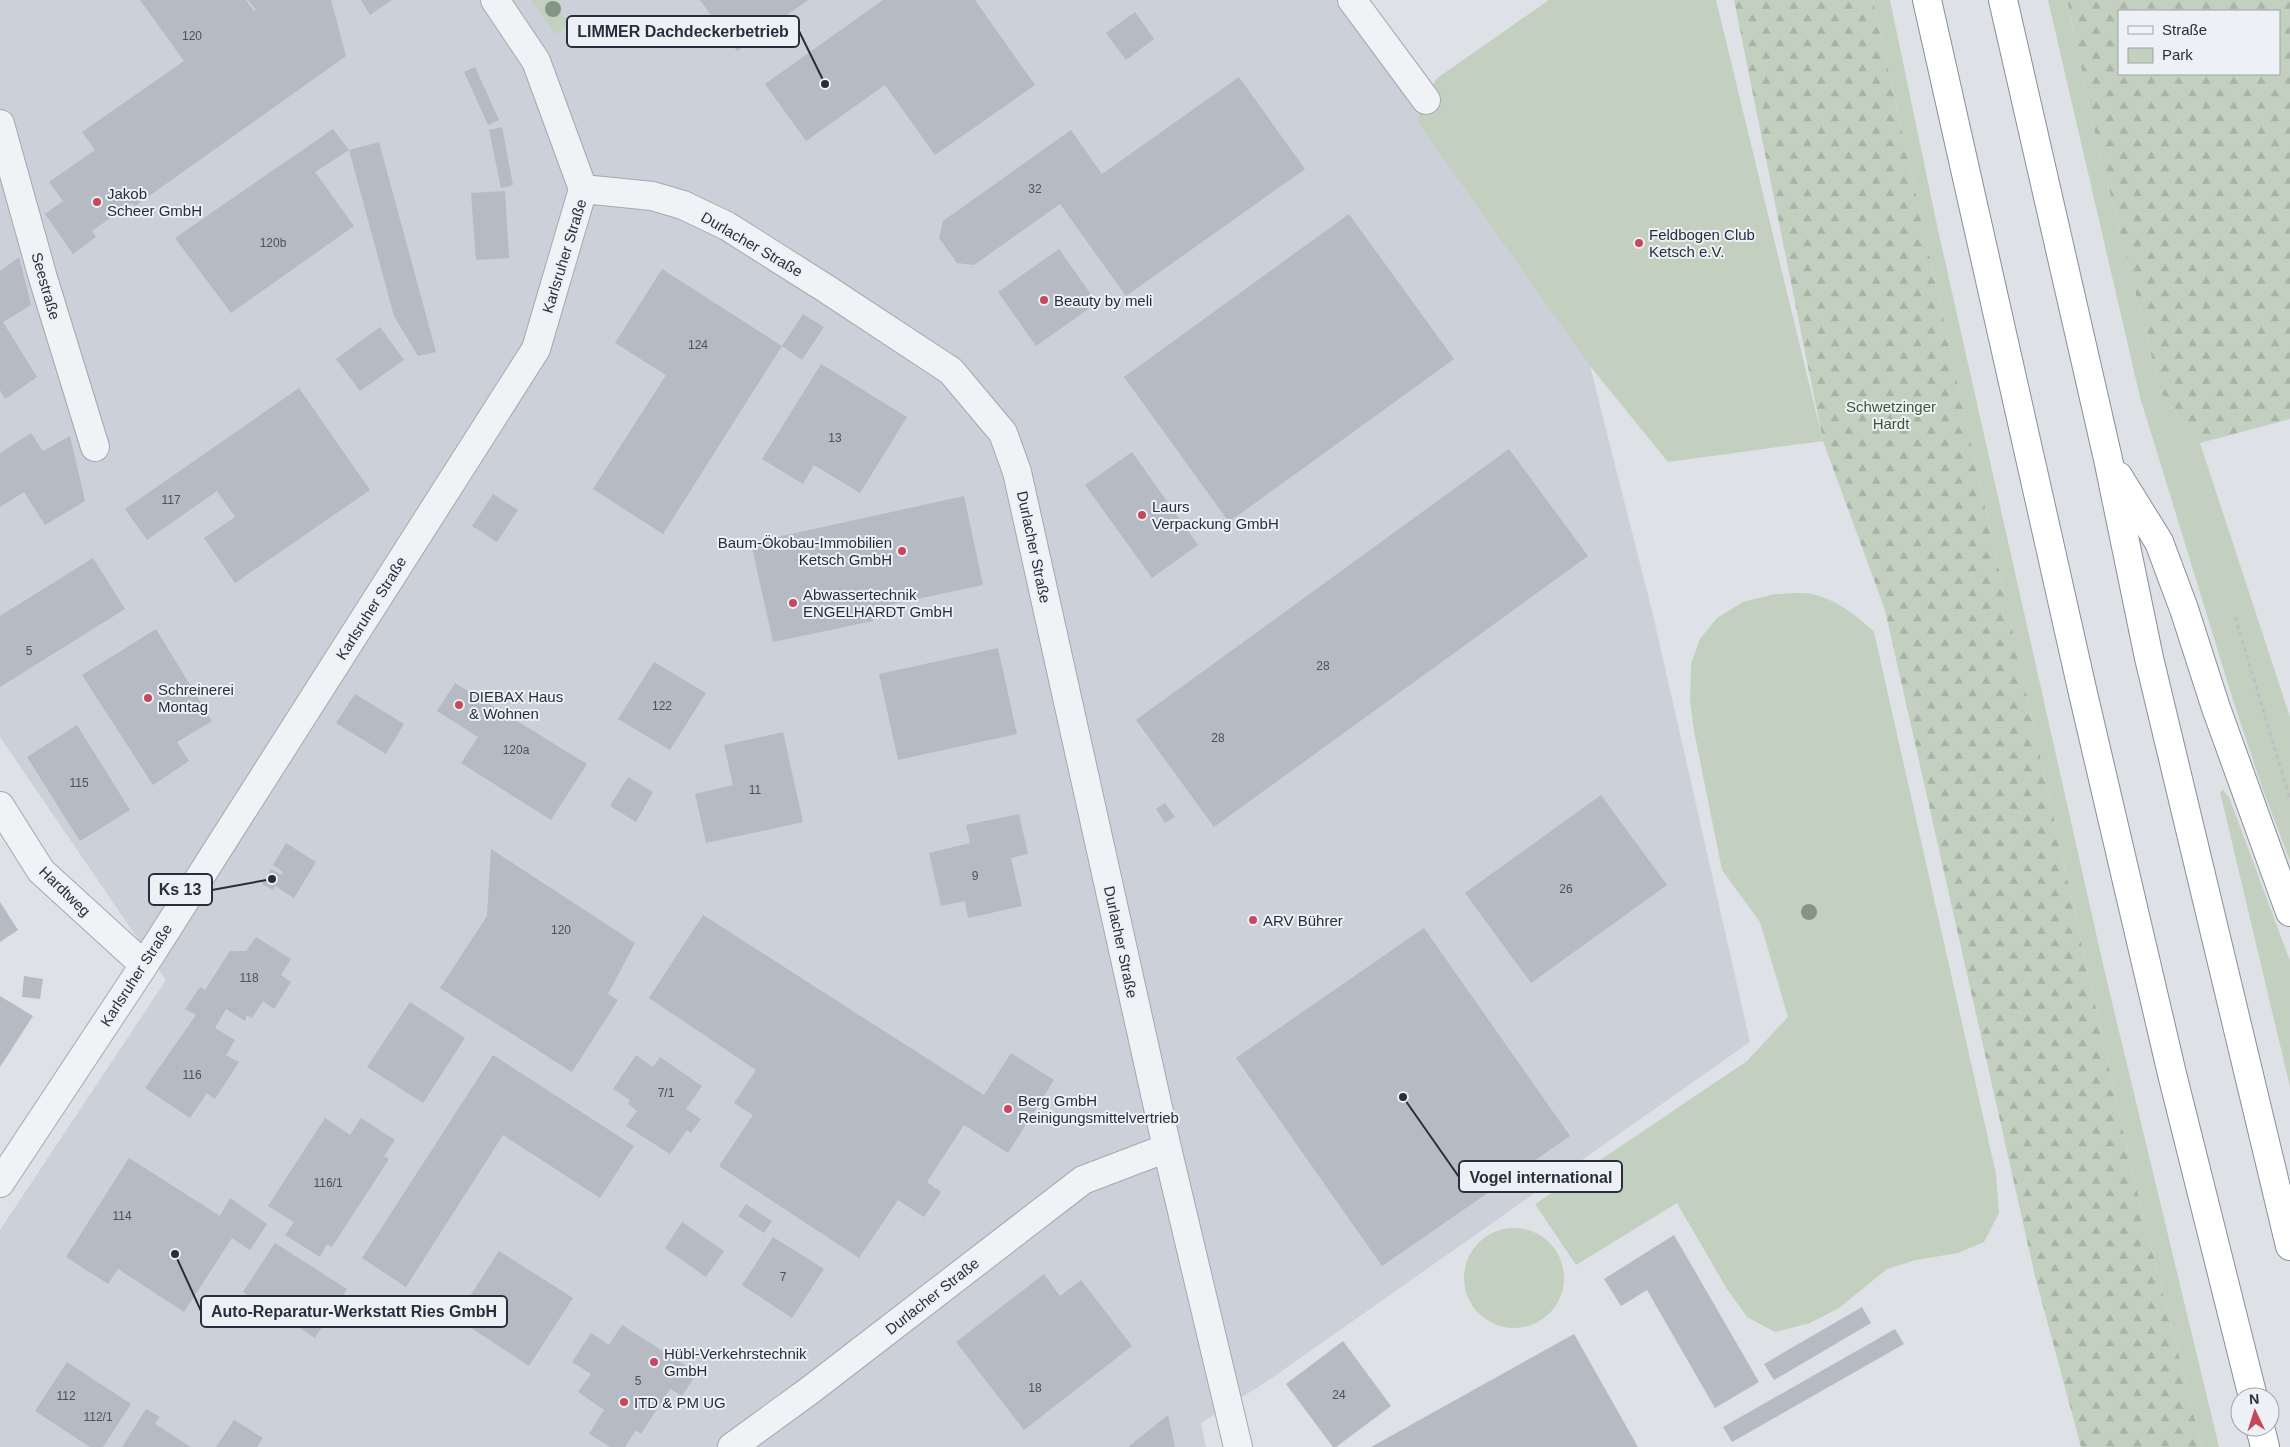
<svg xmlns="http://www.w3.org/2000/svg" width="2290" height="1447" viewBox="0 0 2290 1447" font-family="Arial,sans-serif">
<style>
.built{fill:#ccd0d8}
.green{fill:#c3d0bf}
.forest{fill:url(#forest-firs);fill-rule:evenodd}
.building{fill:#b5bac3}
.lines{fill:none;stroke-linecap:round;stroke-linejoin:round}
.minor-casing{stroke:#a4a8b0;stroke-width:30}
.highway-casing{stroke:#868f9c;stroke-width:30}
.path{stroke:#bcbfc5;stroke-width:3;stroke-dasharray:4 4;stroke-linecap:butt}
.minor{stroke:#f0f2f5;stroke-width:28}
.highway{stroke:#fff;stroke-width:28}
.tree{fill:#859585}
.poi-dot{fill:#c6485b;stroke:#edf0f4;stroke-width:2}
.labels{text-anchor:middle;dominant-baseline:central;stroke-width:4;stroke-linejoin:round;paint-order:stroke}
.number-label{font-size:12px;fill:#4b525e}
.poi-label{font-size:15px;fill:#282f3c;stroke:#edf0f4;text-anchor:start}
.street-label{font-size:15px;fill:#282f3c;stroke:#edf0f4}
.park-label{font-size:15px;fill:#3c5736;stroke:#edf0f4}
.leader{fill:none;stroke:#282f3c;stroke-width:2}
.callout-dot{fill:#282f3c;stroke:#edf0f4;stroke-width:2}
.callout{fill:#edf0f4;stroke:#282f3c;stroke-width:2}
.callout-label{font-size:16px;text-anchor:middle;font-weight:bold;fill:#282f3c}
</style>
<defs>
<pattern id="forest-firs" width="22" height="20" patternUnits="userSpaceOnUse" patternTransform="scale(1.25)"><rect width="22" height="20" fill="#c3d0bf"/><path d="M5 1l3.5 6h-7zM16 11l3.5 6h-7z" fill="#a8b3a5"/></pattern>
</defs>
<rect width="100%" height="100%" fill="#dee1e6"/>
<path class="built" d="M0 0H1346L1442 136 1590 366 1653 615 1750 1042 1266 1382 1201 1423 1206 1447H0V1230L166 980 0 737Z"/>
<path class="green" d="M531 0H553L570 25 555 34Z
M1549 0H1716L1823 441 1668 462 1590 366 1417 121 1436 79Z
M1873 0H1890L1938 230 2105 973 2219 1447H2202L2132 1171Z
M2048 0H2067L2096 138 2161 393 2200 443 2290 717V861L2263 790 2233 700 2140 397Z
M1775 594C1786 594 1800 592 1811 594 1836 599 1856 615 1874 632L1996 1174 1999 1213 1984 1242 1958 1253 1916 1260 1887 1269 1839 1308 1810 1323 1775 1332 1747 1317 1727 1289 1677 1203 1576 1265 1535 1204 1747 1061 1788 1017 1760 922 1722 870 1694 731 1690 701 1691 664 1700 639 1717 618 1743 602Z
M2223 790 2229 797 2290 961V1087L2220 792Z
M1464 1278a50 50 0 1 1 100 0a50 50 0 1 1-100 0Z"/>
<path class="forest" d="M1734 0H1873L2132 1171 2202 1447H2081L2035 1276 1885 610 1823 441Z
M2067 0H2290V419L2200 443 2161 393 2096 138ZM2119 11H2279V74H2119Z"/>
<path class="building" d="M140 0H246L254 11 256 10 248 0H331L346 56 135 206 132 203 92 231 96 237 73 254 45 214 63 201 49 182 95 150 82 132 184 61Z
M361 0H392L370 15Z
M700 0H808L737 51Z
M883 0H975L1035 85 935 155 885 85 806 141 765 84Z
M1135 12 1154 39 1126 60 1106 33Z
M475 67 499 120 488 125 464 72Z
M1239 77 1305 169 1126 296 1060 204 974 265 957 263 939 238 943 221 1071 130 1102 174Z
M502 127 513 185 501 188 489 130Z
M333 129 349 150 315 172 354 226 231 313 175 238Z
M379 142 436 352 418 356 394 316 349 150Z
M505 191 509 258 476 260 471 193Z
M1349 214 1454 359 1229 522 1124 377Z
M1059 249 1097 303 1036 346 998 292Z
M19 257 31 305 3 322 37 377 5 399 0 390V271Z
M662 269 782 346 663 534 593 489 666 375 615 343Z
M803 314 824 327 802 360 782 346Z
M380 327 404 360 360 391 336 359Z
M821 364 907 417 860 493 814 465 803 484 762 459Z
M299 388 370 490 235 583 204 538 235 517 217 491 147 540 125 509Z
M31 433 43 451 70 436 85 501 45 525 24 492 0 507V453Z
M1509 449 1588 556 1214 827 1136 720Z
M1132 452 1198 545 1152 578 1085 485Z
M493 494 518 510 497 542 472 526Z
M964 496 983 585 870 609 873 621 773 642 751 543Z
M93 558 125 609 0 687V616Z
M156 629 212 721 177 742 189 761 153 785 82 675Z
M998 648 1017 734 898 760 879 674Z
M654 662 706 693 670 750 618 719Z
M455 683 587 764 551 820 461 763 478 737 437 711Z
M355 694 404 724 386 754 336 723Z
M77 725 130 810 80 841 27 757Z
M783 732 803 822 706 843 695 794 733 785 724 745Z
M628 777 653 792 636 822 610 806Z
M1601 795 1667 885 1531 983 1465 893Z
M1165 803 1175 817 1165 823 1156 809Z
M1019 814 1028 854 1011 858 1022 906 968 918 965 901 941 906 929 853 970 843 966 825Z
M286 843 316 862 294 898 275 886 273 890 262 884 271 869 282 875 283 872 273 865Z
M491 849 635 943 608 994 618 1000 572 1072 440 988 487 916Z
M0 902 18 930 0 942Z
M703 915 984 1095 1011 1053 1054 1080 1008 1153 964 1125 927 1182 941 1192 924 1217 898 1200 859 1258 719 1166 753 1115 734 1103 756 1070 649 998Z
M1424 928 1570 1136 1382 1266 1236 1058Z
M256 937 291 959 281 975 291 982 274 1009 263 1001 252 1018 247 1015 245 1021 226 1009 215 1028 235 1040 226 1055 239 1062 215 1099 207 1093 190 1118 145 1088 196 1015 185 1009 200 987 205 990 230 951H246Z
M24 976 43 979 40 999 22 997Z
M0 996 33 1016 0 1067Z
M410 1002 465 1038 423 1103 367 1067Z
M493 1055 634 1146 600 1198 503 1135 406 1287 362 1258Z
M636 1055 653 1067 660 1057 702 1086 686 1109 701 1119 691 1133 687 1130 670 1154 626 1126 637 1111 628 1104 630 1100 613 1089Z
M325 1118 350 1135 361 1118 395 1140 384 1156 389 1159 332 1247 327 1244 320 1257 285 1235 294 1222 268 1206Z
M129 1158 220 1216 230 1198 267 1224 250 1250 232 1238 184 1312 118 1269 108 1284 66 1257Z
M746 1204 772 1221 764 1233 738 1216Z
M682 1222 724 1251 706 1277 665 1248Z
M1674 1235 1759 1382 1715 1408 1647 1290 1621 1306 1604 1279Z
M773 1237 824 1269 792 1318 742 1285Z
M275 1243 347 1289 315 1338 243 1292Z
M499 1251 573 1298 529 1366 456 1318Z
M1044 1274 1060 1296 1081 1280 1132 1346 1024 1430 956 1342Z
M1862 1307 1871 1323 1774 1380 1764 1364Z
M622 1325 697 1373 682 1396 670 1389 641 1434 636 1430 625 1447H610L589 1434 604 1410 578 1392 591 1374 572 1362 591 1333 609 1345Z
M1895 1329 1904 1344 1732 1442 1723 1427Z
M1574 1334 1638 1447H1371Z
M1343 1341 1391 1406 1336 1447H1333L1286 1384Z
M67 1362 131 1404 103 1447H90L35 1411Z
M146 1409 160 1417 155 1424 191 1447H122Z
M1168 1415 1175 1447H1128Z
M234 1420 263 1438 257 1447H216Z"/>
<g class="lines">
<g class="minor-casing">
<path id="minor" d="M1352 0 1426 100
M0 124 43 278 95 447
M583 189 652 196 683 205 727 226 825 288 951 371 1003 433 1017 472 1167 1148 1238 1447
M0 806 41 871 144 965
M0 1183 144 965 536 349 583 189 536 61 495 0
M732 1447 809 1391 1083 1180 1167 1148"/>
</g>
<g class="highway-casing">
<path id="highway" d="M1927 0 2082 689 2172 1074 2253 1397
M2003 0 2108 459 2149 658 2290 1246
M2118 476 2159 542 2184 609 2216 708 2290 912
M2260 1427 2265 1447"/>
</g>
<path class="path" d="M2235 617 2290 799"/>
<use href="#minor" class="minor"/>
<use href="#highway" class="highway"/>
</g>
<g class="tree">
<circle cx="553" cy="9" r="8"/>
<circle cx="1809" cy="912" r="8"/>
</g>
<g class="poi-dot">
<circle cx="97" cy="202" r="5"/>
<circle cx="1639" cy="243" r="5"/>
<circle cx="1044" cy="300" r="5"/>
<circle cx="1142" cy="515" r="5"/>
<circle cx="902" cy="551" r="5"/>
<circle cx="793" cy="603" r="5"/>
<circle cx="148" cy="698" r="5"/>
<circle cx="459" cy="705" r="5"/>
<circle cx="1253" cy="920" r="5"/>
<circle cx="1008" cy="1109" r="5"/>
<circle cx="654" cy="1362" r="5"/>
<circle cx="624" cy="1402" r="5"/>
</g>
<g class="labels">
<g class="number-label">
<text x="192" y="36">120</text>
<text x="1035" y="189">32</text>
<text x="273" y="243">120b</text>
<text x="698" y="345">124</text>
<text x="835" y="438">13</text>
<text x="171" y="500">117</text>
<text x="29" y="651">5</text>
<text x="1323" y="666">28</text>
<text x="662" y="706">122</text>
<text x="1218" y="738">28</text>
<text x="516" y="750">120a</text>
<text x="79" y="783">115</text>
<text x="755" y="790">11</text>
<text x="975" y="876">9</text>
<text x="1566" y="889">26</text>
<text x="561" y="930">120</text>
<text x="249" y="978">118</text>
<text x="192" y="1075">116</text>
<text x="666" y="1093">7/1</text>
<text x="328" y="1183">116/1</text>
<text x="122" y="1216">114</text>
<text x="783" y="1277">7</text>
<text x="638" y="1381">5</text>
<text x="1035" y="1388">18</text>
<text x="1339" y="1395">24</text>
<text x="66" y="1396">112</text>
<text x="98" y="1417">112/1</text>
</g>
<g class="poi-label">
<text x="107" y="193">Jakob<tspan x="107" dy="17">Scheer GmbH</tspan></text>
<text x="1649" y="234">Feldbogen Club<tspan x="1649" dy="17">Ketsch e.V.</tspan></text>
<text x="1054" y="300">Beauty by meli</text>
<text x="1152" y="506">Laurs<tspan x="1152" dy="17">Verpackung GmbH</tspan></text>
<text x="892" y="542" text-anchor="end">Baum-Ökobau-Immobilien<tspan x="892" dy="17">Ketsch GmbH</tspan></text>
<text x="803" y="594">Abwassertechnik<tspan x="803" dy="17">ENGELHARDT GmbH</tspan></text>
<text x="158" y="689">Schreinerei<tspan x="158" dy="17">Montag</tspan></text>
<text x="469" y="696">DIEBAX Haus<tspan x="469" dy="17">&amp; Wohnen</tspan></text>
<text x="1263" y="920">ARV Bührer</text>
<text x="1018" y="1100">Berg GmbH<tspan x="1018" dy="17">Reinigungsmittelvertrieb</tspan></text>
<text x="664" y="1353">Hübl-Verkehrstechnik<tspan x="664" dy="17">GmbH</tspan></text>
<text x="634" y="1402">ITD &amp; PM UG</text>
</g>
<g class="street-label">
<text transform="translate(752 244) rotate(30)">Durlacher Straße</text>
<text transform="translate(564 256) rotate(-73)">Karlsruher Straße</text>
<text transform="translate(46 286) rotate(74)">Seestraße</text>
<text transform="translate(1034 547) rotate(78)">Durlacher Straße</text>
<text transform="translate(371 608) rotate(-58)">Karlsruher Straße</text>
<text transform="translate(65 891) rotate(44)">Hardtweg</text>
<text transform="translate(1121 942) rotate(78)">Durlacher Straße</text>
<text transform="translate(136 975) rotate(-57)">Karlsruher Straße</text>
<text transform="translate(932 1296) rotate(-38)">Durlacher Straße</text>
</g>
<g class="park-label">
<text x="1891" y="406">Schwetzinger<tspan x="1891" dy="17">Hardt</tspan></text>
</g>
</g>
<path class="leader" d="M825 84L799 31M272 879L212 890M1403 1097L1459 1177M175 1254L201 1311"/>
<g class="callout-dot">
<circle cx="825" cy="84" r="5"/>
<circle cx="272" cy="879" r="5"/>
<circle cx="1403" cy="1097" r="5"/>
<circle cx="175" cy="1254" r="5"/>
</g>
<g class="callout">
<rect x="567" y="16" width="232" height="31" rx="5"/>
<rect x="149" y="874" width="63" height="31" rx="5"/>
<rect x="1459" y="1161" width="163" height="31" rx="5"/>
<rect x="201" y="1296" width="306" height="31" rx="5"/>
</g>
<g class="callout-label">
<text x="683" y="37">LIMMER Dachdeckerbetrieb</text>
<text x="180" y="895">Ks 13</text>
<text x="1541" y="1183">Vogel international</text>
<text x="354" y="1317">Auto-Reparatur-Werkstatt Ries GmbH</text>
</g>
<rect x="2118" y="10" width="162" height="65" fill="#edf0f4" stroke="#9ea3aa"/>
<rect x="2128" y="26" width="25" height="8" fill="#f0f2f5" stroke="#9ea3aa"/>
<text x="2162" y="35" font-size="15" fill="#282f3c">Straße</text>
<rect x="2128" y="48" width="25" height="15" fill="#c3d0bf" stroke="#9ea3aa"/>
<text x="2162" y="60" font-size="15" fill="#282f3c">Park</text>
<g transform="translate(2255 1412) rotate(356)"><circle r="24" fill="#edf0f4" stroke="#9ea3aa"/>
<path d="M0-4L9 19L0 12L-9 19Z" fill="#c6485b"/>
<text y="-8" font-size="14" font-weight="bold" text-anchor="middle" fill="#282f3c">N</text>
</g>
</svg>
